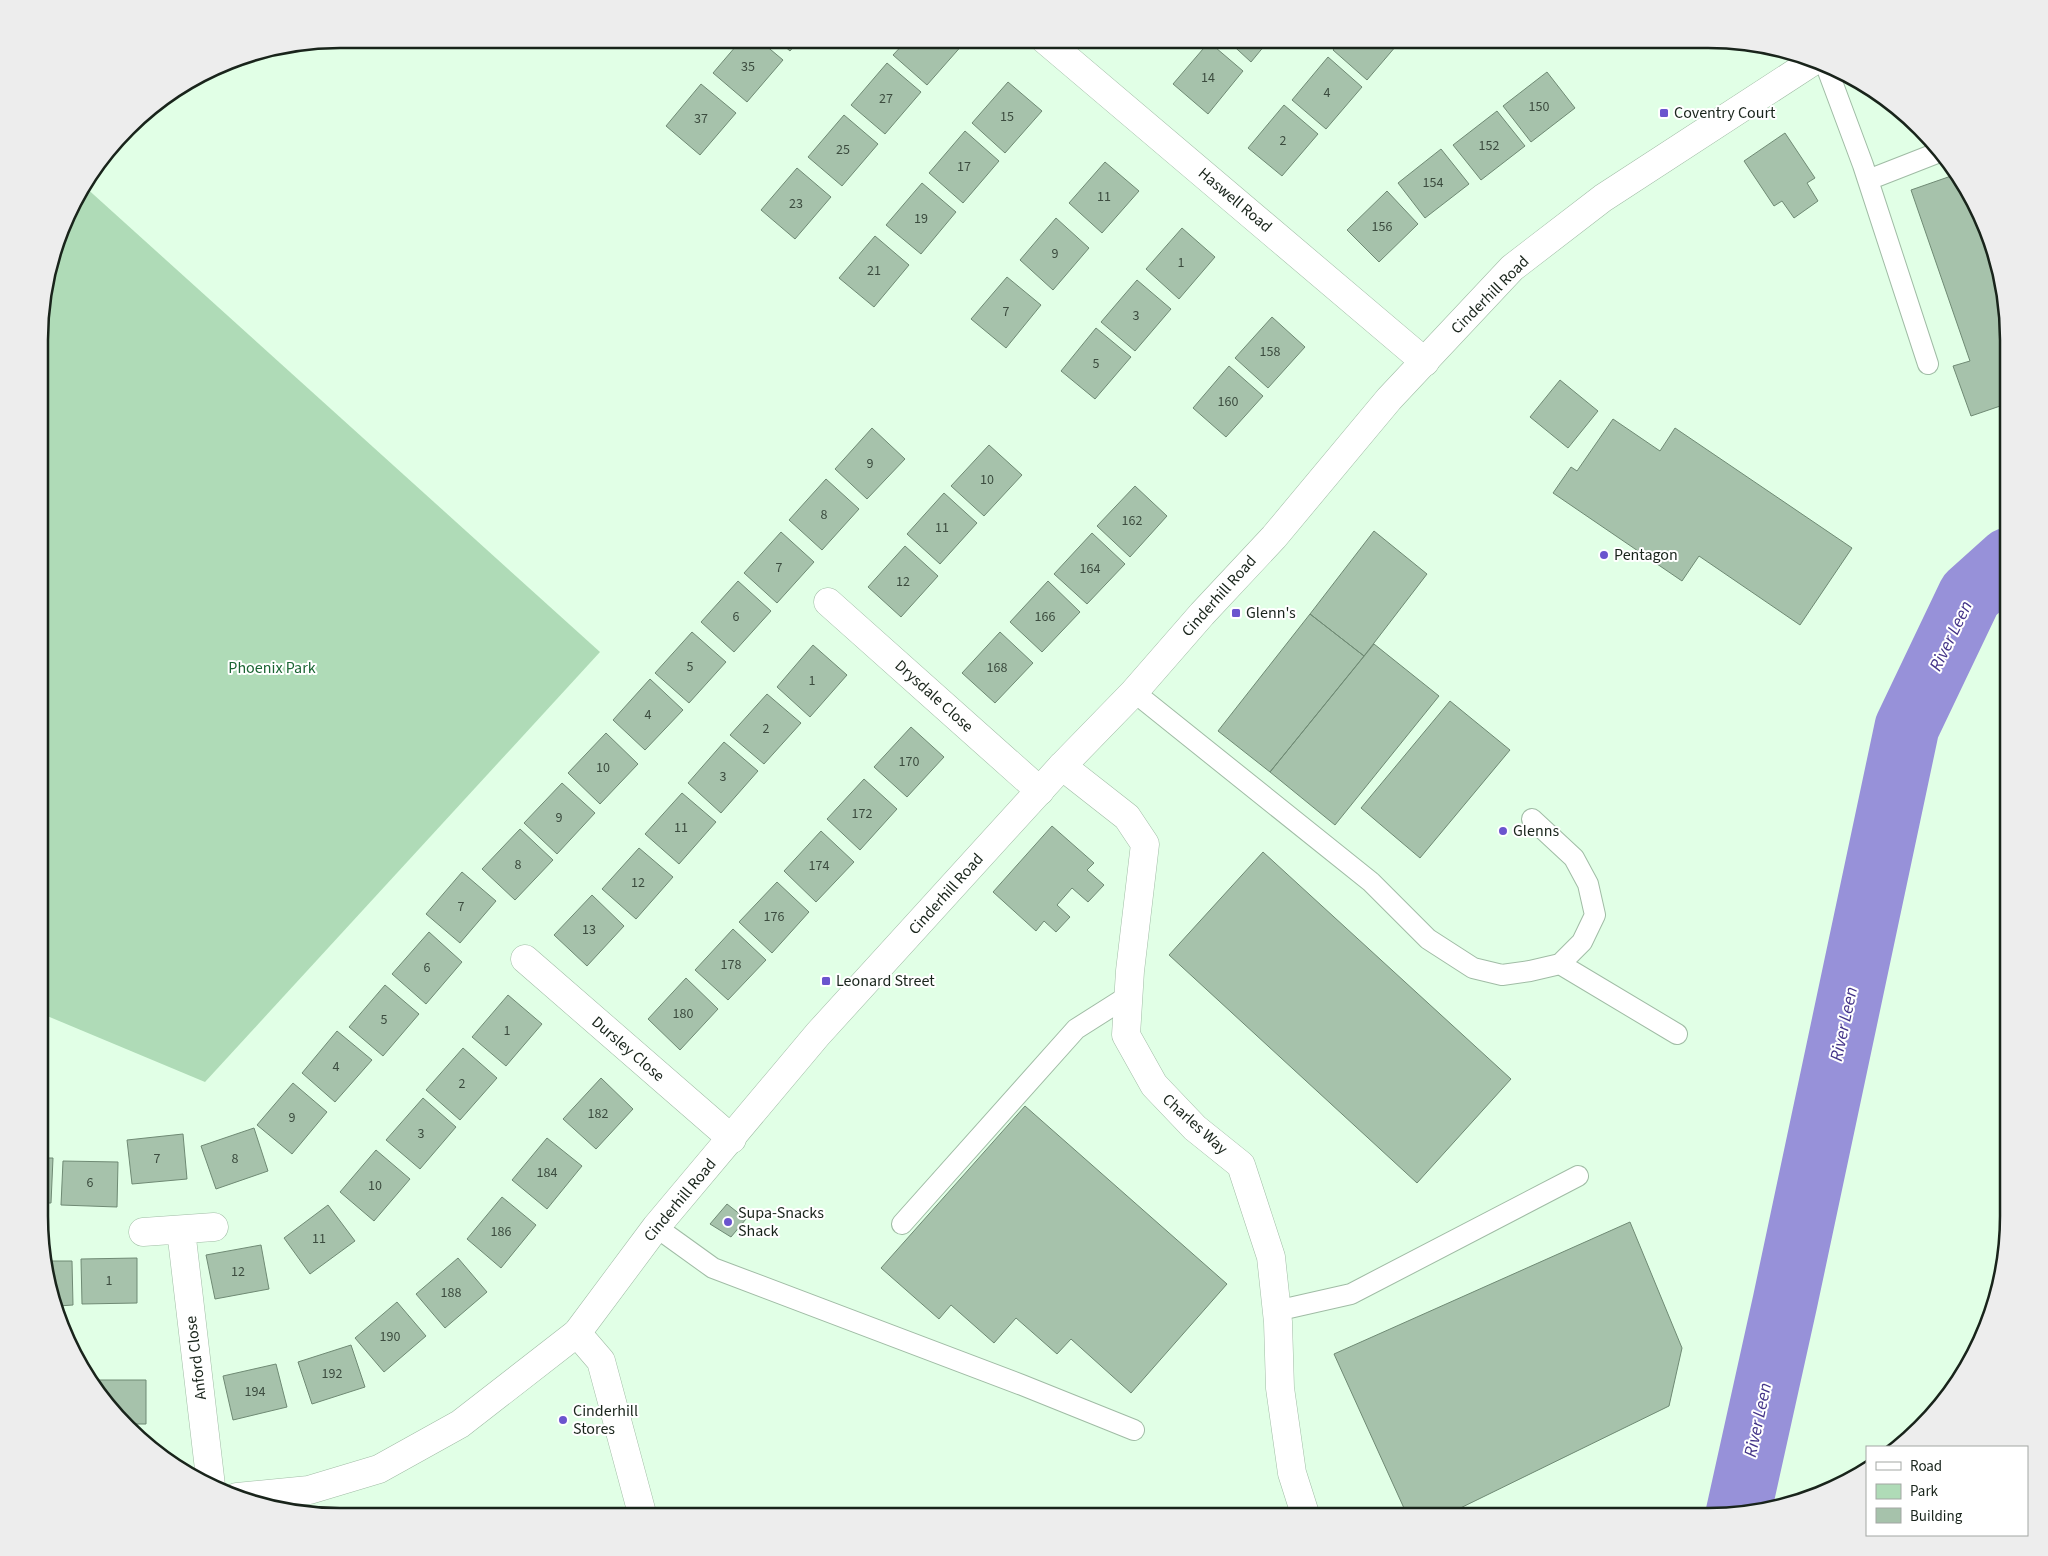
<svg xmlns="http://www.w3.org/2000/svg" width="2048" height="1556" viewBox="0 0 2048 1556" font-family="'Source Sans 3',sans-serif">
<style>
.green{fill:#afdbb7}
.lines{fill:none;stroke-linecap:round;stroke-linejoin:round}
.river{stroke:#9791d9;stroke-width:65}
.building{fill:#a6c2ab;stroke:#6f8a74}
.service-casing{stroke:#a0bca5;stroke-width:22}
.minor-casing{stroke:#a0bca5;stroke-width:29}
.tertiary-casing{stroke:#a0bca5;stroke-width:29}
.service{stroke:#fff;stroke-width:20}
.minor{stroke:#fff;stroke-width:28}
.tertiary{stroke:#fff;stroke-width:28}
.poi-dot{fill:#6b54ce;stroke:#fff;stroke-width:2}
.labels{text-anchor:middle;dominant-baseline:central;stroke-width:4;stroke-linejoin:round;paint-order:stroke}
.number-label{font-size:14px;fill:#3c4c3f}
.poi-label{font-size:16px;fill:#19241b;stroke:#fff;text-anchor:start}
.street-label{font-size:16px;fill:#19241b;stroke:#fff}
.park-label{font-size:16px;fill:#1b6533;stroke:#fff}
.water-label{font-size:18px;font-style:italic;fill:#433388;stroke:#fff}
.rim{fill:none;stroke:#19241b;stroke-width:2.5}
</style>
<rect width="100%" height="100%" fill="#e1ffe6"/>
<path class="green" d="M83 185 600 652 205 1082 40 1013 41 300 79 189Z"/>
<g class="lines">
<path class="river" d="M1738 1514 1785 1302 1907 727 1970 595 2009 560"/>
</g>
<path class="building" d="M742 39H758L783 60 747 102 713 73Z
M776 39H800L790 51Z
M908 39H960L964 43 927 85 893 55Z
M1226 39H1270L1251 62Z
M1342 39H1402L1367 80 1333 50Z
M1209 42 1243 71 1208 114 1173 84Z
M1328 57 1362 87 1326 129 1292 100Z
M887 63 921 92 885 134 851 105Z
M1547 72 1575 108 1531 142 1503 106Z
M1008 82 1042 111 1005 153 972 123Z
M701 84 736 113 700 155 666 126Z
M1284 105 1318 134 1282 176 1248 148Z
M1497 111 1525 146 1481 180 1453 145Z
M844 115 878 144 842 186 808 157Z
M965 131 999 161 963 203 929 173Z
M1785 133 1815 178 1807 183 1818 201 1794 218 1782 201 1774 206 1744 161Z
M1441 149 1469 184 1425 218 1398 183Z
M1105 162 1139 191 1102 233 1069 203Z
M797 168 831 197 795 239 761 210Z
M1954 175 1978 207 1999 262 2009 339V403L1971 416 1953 366 1970 361 1911 190Z
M922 183 956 212 921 254 886 225Z
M1387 191 1418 224 1379 262 1347 230Z
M1056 218 1089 248 1053 290 1020 260Z
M1182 228 1215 257 1179 299 1146 269Z
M875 236 909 265 874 307 839 278Z
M1007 277 1041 305 1006 348 971 319Z
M1137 280 1171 309 1135 351 1101 322Z
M1272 317 1305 347 1268 388 1235 358Z
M1096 328 1131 357 1095 399 1061 371Z
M1229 366 1263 396 1226 437 1193 408Z
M1560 380 1598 411 1568 448 1530 417Z
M1613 419 1660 451 1675 428 1852 548 1800 625 1699 556 1682 581 1553 493 1571 467 1577 471Z
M872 428 905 459 867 499 835 469Z
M989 445 1022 475 984 516 951 486Z
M826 479 859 509 822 550 789 520Z
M1135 486 1167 516 1130 557 1097 526Z
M944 493 977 523 940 564 907 534Z
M1374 531 1427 574 1364 656 1310 614Z
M781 532 814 562 777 603 744 573Z
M1092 533 1125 564 1087 604 1054 574Z
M905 546 938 576 901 617 868 587Z
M738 581 771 611 734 652 701 622Z
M1048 581 1080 612 1042 652 1010 622Z
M1310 614 1364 656 1270 772 1218 731Z
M692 632 726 662 689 703 655 673Z
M1000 632 1033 663 995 703 962 673Z
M1374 644 1439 696 1335 825 1270 772Z
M813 645 847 675 810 717 777 687Z
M650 679 683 710 645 750 613 720Z
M767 694 801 723 764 764 730 735Z
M1450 701 1510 750 1420 858 1361 808Z
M911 727 944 757 907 797 874 767Z
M606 733 638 764 600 804 568 773Z
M724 742 758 771 721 813 688 783Z
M864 779 897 809 860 850 827 819Z
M562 783 595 813 557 854 524 823Z
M682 793 716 822 679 864 645 834Z
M1052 826 1094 863 1087 870 1104 885 1088 902 1072 888 1057 905 1070 917 1056 932 1044 921 1036 931 993 892Z
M520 829 553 860 515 900 482 869Z
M821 831 854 862 816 902 784 871Z
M639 848 673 877 636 919 602 889Z
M1263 852 1511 1079 1417 1183 1169 955Z
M462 872 496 901 460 943 426 914Z
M777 882 809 912 772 953 739 922Z
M592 895 624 926 587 966 554 935Z
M733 929 766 960 728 1000 695 970Z
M429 932 462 962 426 1004 392 974Z
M686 978 718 1009 680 1050 648 1019Z
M385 985 419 1014 383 1056 349 1027Z
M508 995 542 1024 506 1066 472 1037Z
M337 1031 372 1060 335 1102 302 1073Z
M463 1048 497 1078 460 1120 426 1090Z
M601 1078 633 1109 596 1149 563 1119Z
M293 1083 327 1112 292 1154 257 1125Z
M423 1098 456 1127 420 1169 386 1140Z
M1025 1106 1227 1284 1131 1393 1071 1339 1057 1354 1016 1318 994 1343 951 1305 939 1319 881 1268Z
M254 1128 268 1171 216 1189 201 1146Z
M183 1134 187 1179 132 1184 127 1140Z
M547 1138 582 1166 547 1209 512 1180Z
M376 1150 410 1179 374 1221 340 1192Z
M40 1158H53L51 1203H39Z
M63 1161 118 1162 117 1207 61 1205Z
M502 1197 536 1225 501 1268 467 1239Z
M727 1204 746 1219 731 1237 710 1224Z
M328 1205 355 1241 310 1274 284 1238Z
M1630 1222 1682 1348 1669 1406 1442 1517H1408L1334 1354Z
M261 1245 269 1289 215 1299 206 1255Z
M137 1258V1303L82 1304 81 1259Z
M458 1258 487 1292 445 1328 416 1294Z
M46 1261H72L73 1305 58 1306Z
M397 1302 426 1336 384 1372 355 1338Z
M351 1345 365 1387 312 1404 298 1362Z
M276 1364 287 1407 233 1420 223 1376Z
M93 1380H146V1424H127Z"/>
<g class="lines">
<g class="service-casing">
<path id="service" d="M1825 63 1863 165 1928 364
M1868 180 1937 153
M1134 692 1371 882 1428 939 1473 968 1502 975 1530 971 1560 964 1582 942 1595 915 1588 884 1574 858 1532 819
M1560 964 1677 1034
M902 1224 1076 1029 1128 996
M656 1227 713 1268 1022 1385 1134 1430
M1276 1311 1351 1294 1578 1176"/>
</g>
<g class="minor-casing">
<path id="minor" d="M1044 39 1425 362
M828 602 1040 791
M1062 766 1127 817 1145 844 1130 971 1126 1035 1154 1085 1195 1128 1241 1165 1271 1257 1278 1322 1280 1388 1292 1473 1306 1517
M525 959 732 1139
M181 1230 211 1486
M143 1232 214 1227
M577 1333 601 1361 643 1517"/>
</g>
<g class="tertiary-casing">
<path id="tertiary" d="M237 1497 309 1490 379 1469 460 1424 577 1333 656 1227 818 1034 1062 766 1134 692 1202 614 1274 537 1389 399 1512 268 1603 198 1815 60"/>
</g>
<use href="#service" class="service"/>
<use href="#minor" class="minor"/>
<use href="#tertiary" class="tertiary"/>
</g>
<g class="poi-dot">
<rect x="1659" y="108" width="10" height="10" rx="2.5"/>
<circle cx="1604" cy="555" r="5"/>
<rect x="1231" y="608" width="10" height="10" rx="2.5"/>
<circle cx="1503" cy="831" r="5"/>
<rect x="821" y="976" width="10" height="10" rx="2.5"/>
<circle cx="728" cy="1222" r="5"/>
<circle cx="563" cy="1420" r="5"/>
</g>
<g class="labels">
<g class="number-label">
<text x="748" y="67">35</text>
<text x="1208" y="78">14</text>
<text x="1327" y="93">4</text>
<text x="886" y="99">27</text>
<text x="1539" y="107">150</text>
<text x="1007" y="117">15</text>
<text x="701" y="119">37</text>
<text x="1283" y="141">2</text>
<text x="1489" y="146">152</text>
<text x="843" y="150">25</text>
<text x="964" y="167">17</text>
<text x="1433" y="183">154</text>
<text x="1104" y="197">11</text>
<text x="796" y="204">23</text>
<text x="921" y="219">19</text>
<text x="1382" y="227">156</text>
<text x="1055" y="254">9</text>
<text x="1181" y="263">1</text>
<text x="874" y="271">21</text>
<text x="1006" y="312">7</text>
<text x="1136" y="316">3</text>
<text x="1270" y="352">158</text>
<text x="1096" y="364">5</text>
<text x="1228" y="402">160</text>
<text x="870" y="464">9</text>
<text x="987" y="480">10</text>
<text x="824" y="515">8</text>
<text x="1132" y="521">162</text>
<text x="942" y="528">11</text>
<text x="779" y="568">7</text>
<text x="1090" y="569">164</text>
<text x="903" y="582">12</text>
<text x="736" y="617">6</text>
<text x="1045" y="617">166</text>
<text x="690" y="667">5</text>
<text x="997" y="668">168</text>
<text x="812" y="681">1</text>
<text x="648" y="715">4</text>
<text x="766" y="729">2</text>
<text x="909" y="762">170</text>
<text x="603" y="768">10</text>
<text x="723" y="777">3</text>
<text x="862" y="814">172</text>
<text x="559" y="818">9</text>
<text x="681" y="828">11</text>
<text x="518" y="865">8</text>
<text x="819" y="866">174</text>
<text x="638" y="883">12</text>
<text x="461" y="907">7</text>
<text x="774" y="917">176</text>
<text x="589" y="930">13</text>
<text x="731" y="965">178</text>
<text x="427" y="968">6</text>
<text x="683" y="1014">180</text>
<text x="384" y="1020">5</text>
<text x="507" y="1031">1</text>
<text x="336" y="1067">4</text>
<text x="462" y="1084">2</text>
<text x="598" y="1114">182</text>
<text x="292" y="1118">9</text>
<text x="421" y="1134">3</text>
<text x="157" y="1159">7</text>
<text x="235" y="1159">8</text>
<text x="547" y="1173">184</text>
<text x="90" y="1183">6</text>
<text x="375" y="1186">10</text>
<text x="501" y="1232">186</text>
<text x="319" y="1239">11</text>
<text x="238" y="1272">12</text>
<text x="109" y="1281">1</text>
<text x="451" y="1293">188</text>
<text x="390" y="1337">190</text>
<text x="332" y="1374">192</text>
<text x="255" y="1392">194</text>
</g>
<g class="poi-label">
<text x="1674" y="113">Coventry Court</text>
<text x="1614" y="555">Pentagon</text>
<text x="1246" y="613">Glenn's</text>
<text x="1513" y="831">Glenns</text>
<text x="836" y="981">Leonard Street</text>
<text x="738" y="1213">Supa-Snacks<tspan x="738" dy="18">Shack</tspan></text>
<text x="573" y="1411">Cinderhill<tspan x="573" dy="18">Stores</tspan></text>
</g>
<g class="street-label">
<text transform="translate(1235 200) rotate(40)">Haswell Road</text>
<text transform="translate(1490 295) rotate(-45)">Cinderhill Road</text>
<text transform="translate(1219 596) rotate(-48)">Cinderhill Road</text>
<text transform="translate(934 696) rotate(42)">Drysdale Close</text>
<text transform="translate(946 894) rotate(-48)">Cinderhill Road</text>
<text transform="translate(628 1049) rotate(41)">Dursley Close</text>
<text transform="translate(1195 1124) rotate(42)">Charles Way</text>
<text transform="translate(680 1200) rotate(-50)">Cinderhill Road</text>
<text transform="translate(196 1358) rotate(-97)">Anford Close</text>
</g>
<g class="park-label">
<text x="272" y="668">Phoenix Park</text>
</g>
<g class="water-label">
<text transform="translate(1951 636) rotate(-64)">River Leen</text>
<text transform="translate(1844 1024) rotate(-78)">River Leen</text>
<text transform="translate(1758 1420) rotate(-78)">River Leen</text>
</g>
</g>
<path d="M0 0H2048V1556H0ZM340 48H1708A292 292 0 0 1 2000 340V1216A292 292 0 0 1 1708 1508H340A292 292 0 0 1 48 1216V340A292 292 0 0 1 340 48Z" fill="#ededed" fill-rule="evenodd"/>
<path class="rim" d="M340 48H1708A292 292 0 0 1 2000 340V1216A292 292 0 0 1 1708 1508H340A292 292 0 0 1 48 1216V340A292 292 0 0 1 340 48Z"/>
<rect x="1866" y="1446" width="162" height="90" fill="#ffffff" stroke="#a3a7a4"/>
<rect x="1876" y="1462" width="25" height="8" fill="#ffffff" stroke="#a3a7a4"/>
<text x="1910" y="1471" font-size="15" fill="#19241b">Road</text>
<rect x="1876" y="1484" width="25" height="15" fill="#afdbb7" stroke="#a3a7a4"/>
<text x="1910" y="1496" font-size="15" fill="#19241b">Park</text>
<rect x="1876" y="1508" width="25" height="15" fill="#a6c2ab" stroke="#a3a7a4"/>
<text x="1910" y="1521" font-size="15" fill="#19241b">Building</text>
</svg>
